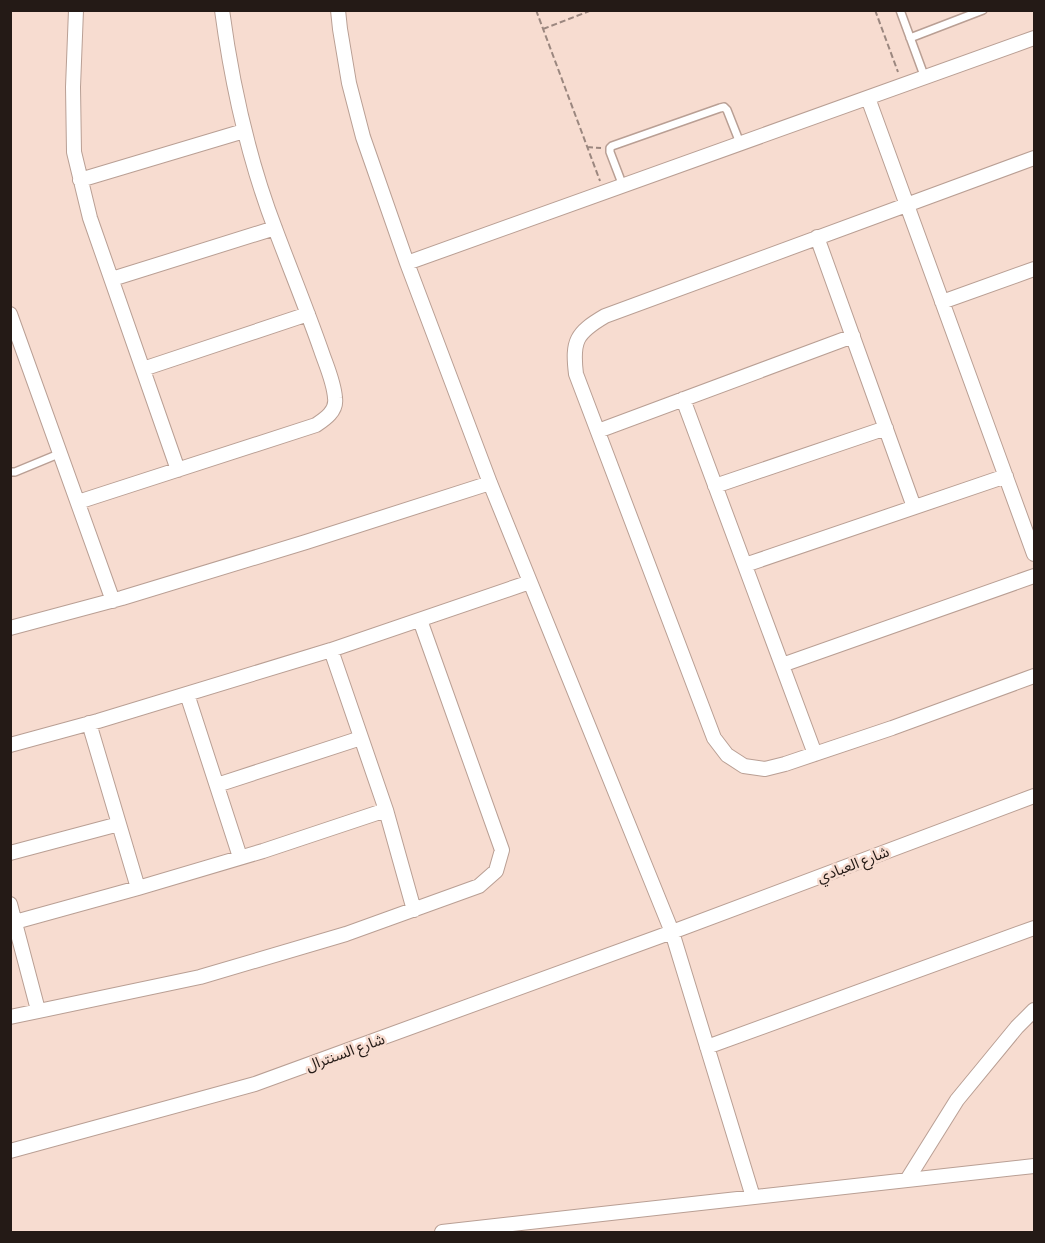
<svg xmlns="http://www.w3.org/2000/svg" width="1045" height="1243" viewBox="0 0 1045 1243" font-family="'PT Sans Narrow','Noto Sans Arabic',sans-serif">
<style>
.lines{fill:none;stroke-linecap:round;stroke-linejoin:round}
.service-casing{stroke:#b99f94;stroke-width:10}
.minor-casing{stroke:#b99f94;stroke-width:16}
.path{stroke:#9b877f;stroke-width:2;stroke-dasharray:6 3;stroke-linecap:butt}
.service{stroke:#fff;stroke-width:7}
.minor{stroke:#fff;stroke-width:14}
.labels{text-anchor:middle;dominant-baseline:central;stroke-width:5;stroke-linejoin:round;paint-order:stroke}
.street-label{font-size:15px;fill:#241a16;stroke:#f7dcd0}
</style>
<rect width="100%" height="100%" fill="#f7dcd0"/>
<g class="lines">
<g class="service-casing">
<path id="service" d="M900 10 925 78
M910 38 983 10
M623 186 610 152V148L612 146 720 108 724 107 727 110 740 143
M10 472H15L61 453"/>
</g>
<g class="minor-casing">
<path id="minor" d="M76 10 73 87 74 152 90 218 178 470
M338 10 340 29 349 83 363 137 407 263 490 483 672 932 753 1197
M868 98 1034 554
M1034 158 605 316C576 333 572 341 576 374L714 738 727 755 744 766 765 769 785 764 892 728 1034 676
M80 180 244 131
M817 237 914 507
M407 263 1034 38
M112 279 275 228
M942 302 1034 269
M10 314 113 601
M143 369 308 314
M683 399 815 754
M598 431 853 336
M715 486 886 428
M78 502 316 425C325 419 337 411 335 398 334 382 326 365 321 350 307 310 291 271 276 231 249 161 232 85 222 10
M745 565 1006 476
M10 628 122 598 306 542 490 483
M331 650 386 810 414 910
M782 665 1034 576
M187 694 240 857
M89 723 138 888
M10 745 98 721 331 650 530 582
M217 785 361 738
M10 853 119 824
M10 904 38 1010
M15 922 138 888 263 851 386 810
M10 1017 200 977 346 934 479 886 496 871 502 850 420 620
M707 1047 1034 928
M10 1151 255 1084 672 932 1034 796
M907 1180 957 1100 1017 1027 1034 1010
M442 1232 575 1217 1034 1166"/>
</g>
<path class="path" d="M536 10 600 181
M875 10 898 72
M543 29 592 10
M587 147 601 148"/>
<use href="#service" class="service"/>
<use href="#minor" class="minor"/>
</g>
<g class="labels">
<g class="street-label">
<text transform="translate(853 864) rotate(-21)">شارع العبادي</text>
<text transform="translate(345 1052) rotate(-20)">شارع السنترال</text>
</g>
</g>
<rect width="1045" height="1243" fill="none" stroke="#241a16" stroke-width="24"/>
</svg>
